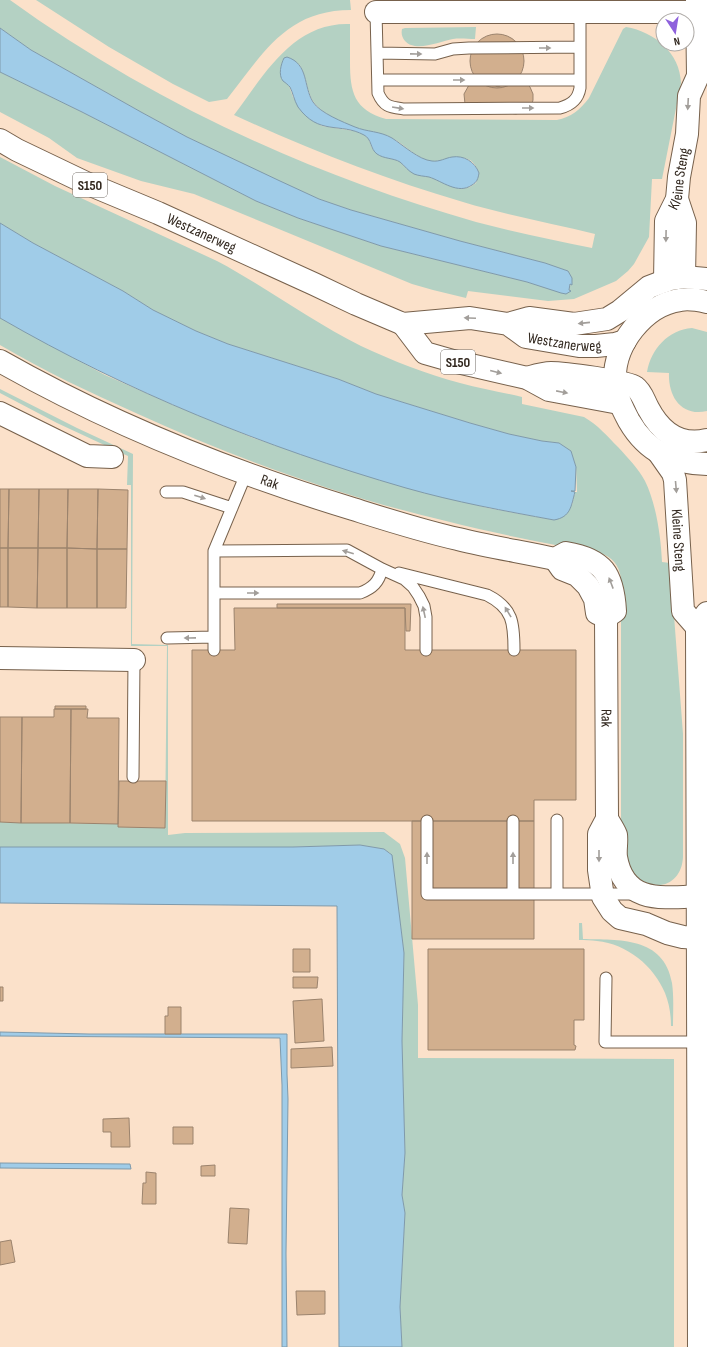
<svg xmlns="http://www.w3.org/2000/svg" width="707" height="1347" viewBox="0 0 707 1347" font-family="'Sofia Sans Condensed',sans-serif">
<style>
.green{fill:#b4d1c3;fill-rule:evenodd}
.water{fill:#a0cce8;stroke:#7f9aab}
.building{fill:#d2af8e;stroke:#9b836d}
.lines{fill:none;stroke-linecap:round;stroke-linejoin:round}
.service-casing{stroke:#77614c;stroke-width:13}
.minor-casing{stroke:#77614c;stroke-width:24}
.primary-casing{stroke:#77614c;stroke-width:24}
.service{stroke:#fff;stroke-width:11}
.minor{stroke:#fff;stroke-width:22}
.primary{stroke:#fff;stroke-width:22}
.oneway{fill:#a29e9a}
.labels{text-anchor:middle;dominant-baseline:central;stroke-width:3.5;stroke-linejoin:round;paint-order:stroke}
.shield{fill:#fff;stroke:#6f6862;stroke-width:1}
.shield-label{font-size:14px;font-weight:bold;fill:#31271e}
.street-label{font-size:15px;fill:#31271e;stroke:#fff}
</style>
<rect width="100%" height="100%" fill="#fbe1ca"/>
<path class="green" d="M0 0H10C150 101 310 175 476 222 514 232 553 240 592 248L595 234C551 223 506 215 463 202 384 179 308 149 234 115 264 75 293 22 350 24 350 37 350 49 350 62 350 92 354 110 386 119L557 120C571 117 580 110 589 98L623 29 626 27C655 32 680 53 681 83L662 179H652L649 237 634 264 628 271 616 281 574 299 548 301 468 291 466 298 433 290 412 284 194 194 141 181 77 158 49 138 0 112V72L82 112 256 201 298 218 381 246 527 282 549 289 569 291 572 278 568 271 545 263 460 241 351 210 319 199 248 167 187 137 141 112 31 50 0 28ZM299 64C308 77 306 95 317 106 324 114 346 125 357 128 369 132 381 132 392 138 404 144 415 157 429 161 445 166 469 144 479 173L476 183 470 187 462 189 457 188 428 176H421L405 167 399 161 379 155 372 148 368 138 363 134 354 131 322 126 315 122 299 108 293 97 289 86 283 80Z
M36 0H350L351 10C286 10 263 54 227 99L209 102 173 84 109 47Z
M476 27 475 39C468 39 460 38 453 39 440 41 416 53 405 41 402 37 401 34 402 29L405 28Z
M0 157 55 186 217 261C266 287 311 321 361 346 393 361 426 374 460 383 481 389 502 392 522 397V404L584 417C598 425 607 436 618 447 628 458 638 468 645 481 656 503 661 537 662 562L670 563 683 734V857C682 879 665 891 645 882 640 880 635 877 632 873 627 866 624 853 621 844V578C619 566 613 557 600 553 549 544 497 534 446 521 340 496 237 459 138 414 91 393 44 371 0 345V318L105 375 173 405 253 438 330 464 408 488 488 508 554 520 572 505 575 492H577L576 467 571 451 559 443 542 441 509 434 470 423 376 394 338 379 228 344 196 331 153 310 123 291 33 243 0 223Z
M692 328 707 332V411C681 417 668 396 669 373L647 372C651 349 668 330 692 328Z
M0 389 77 428 133 454 132 644 168 645V835L185 833 384 832 400 844 405 858 418 1005V1058L674 1059V1347H402L400 1307 405 1213 402 1195 405 1153 402 1041 404 953 392 858 390 853 384 849 360 845 293 847H0V822L118 824V827L165 828 167 646H131V485H127L128 456 57 423 0 393Z
M579 923H582L583 939C618 940 664 936 672 983 674 997 673 1012 673 1026H671C671 1014 669 1003 665 993 654 966 627 944 597 941 591 940 585 940 579 940Z"/>
<path class="water" d="M0 28 31 50 141 112 187 137 280 181 319 199 351 210 460 241 545 263 568 271 572 278V285L570 284 569 290 571 291 566 294 561 293 527 282 381 246 298 218 256 201 82 112 0 72Z
M287 57C309 64 303 86 313 102 320 113 343 122 355 127 367 132 380 131 392 138 403 145 419 160 432 161 440 162 445 158 452 157 464 155 475 162 479 173 478 179 477 182 472 185 458 195 442 181 429 177 424 176 419 176 414 174 408 171 405 166 400 162 394 158 384 159 377 154 370 149 372 139 364 135 340 122 319 136 298 107 294 100 293 93 290 87 288 85 286 83 283 81 278 75 281 64 284 58Z
M0 223 33 243 123 291 153 310 196 331 228 344 338 379 376 394 470 423 509 434 542 441 559 443 571 451 576 467 575 491H571L575 492C571 506 571 517 554 520 505 511 455 502 406 488 264 447 128 392 0 318Z
M360 845 384 849 392 855 404 953 402 1041 405 1153 402 1195 405 1213 400 1307 402 1347H339L337 906 0 903V847H293Z
M0 1032 89 1034H287V1074L288 1099 286 1253 287 1347H282V1085L280 1038 0 1036Z
M0 1163 130 1164 131 1169 0 1168Z"/>
<path class="building" d="M470 61a27 27 0 1 1 54 0a27 27 0 1 1-54 0Z
M509 81 528 85 530 87 533 94V100L532 104 526 111 516 114 509 113 478 114 471 112 465 104 464 94 469 85 490 83 498 87Z
M0 489H9L8 548H0Z
M9 489H39L38 548H8Z
M39 489H68L67 548H38Z
M68 489H98L97 549 67 548Z
M98 489 128 490 127 549H97Z
M0 548H8V607H0Z
M8 548H38L37 608 8 607Z
M38 548H67V608H37Z
M67 548 97 549V608H67Z
M97 549H127L126 608H97Z
M277 604H411L410 631H406L405 608H277Z
M234 608H405V650H576V800H534V821H192V650H235Z
M55 706H86V709H55Z
M54 709H71L70 823H21L22 717H54Z
M71 709H88L87 718H119L118 824 70 823Z
M0 717H22L21 823 0 822Z
M119 781H166L165 828 118 827Z
M412 821H534V939H412Z
M293 949H310V972H293Z
M428 949H584V1020H574V1045L576 1046 575 1050H428Z
M293 977H318L317 988H293Z
M0 987H3V1001H0Z
M322 999 324 1041 295 1043 293 1001Z
M168 1007H181V1034H165V1016H168Z
M332 1047 333 1066 291 1068V1049Z
M129 1118 130 1147H111V1132H103V1119Z
M173 1127H193V1144H173Z
M215 1165V1176H201V1166Z
M146 1172 156 1173V1204H142L143 1183H146Z
M230 1208 249 1209 247 1244 228 1243Z
M11 1240 15 1262 0 1265V1242Z
M296 1291H325V1314L297 1315Z"/>
<g class="lines">
<g class="service-casing">
<path id="service" d="M376 12 378 93C384 107 390 107 404 109L560 108C571 105 578 100 580 88V12
M377 53 435 54 453 49 469 48 580 47
M378 80H580
M166 492H183L232 508
M214 551 347 550 382 569 404 579 413 587 419 596 424 606 426 617V650
M399 573 487 595C513 608 514 623 514 650
M214 593H360C373 588 379 582 382 569
M167 638 214 637
M214 650V551L246 474
M133 777 134 660
M427 821V894H638
M513 894V821
M557 894V820
M606 978 605 1042H698"/>
</g>
<g class="minor-casing">
<g id="minor">
<path d="M376 12H697"/>
<path d="M677 199 685 223 684 277"/>
<path id="s1" d="M665 281 666 221 677 199 679 177 687 134 689 96 698 76 697 0"/>
<path id="s2" d="M0 361C111 424 231 472 353 509 388 520 422 531 458 539 490 547 523 552 555 559L566 553C603 559 613 574 615 611L606 617"/>
<path d="M0 413 87 456 112 457"/>
<path id="s3" d="M659 453 673 473 675 480 683 611 697 627"/>
<path d="M555 559 562 569 577 575 588 586 595 599 597 613 606 617"/>
<path id="s4" d="M606 617 607 819C610 824 614 830 616 835 617 842 615 850 616 857 624 904 662 898 698 896"/>
<path d="M0 658 134 660"/>
<path d="M607 819 599 834V870L603 897 612 911 620 918 646 924 667 933 683 937 698 938"/>
<path d="M699 1347 697 627 707 613"/>
</g>
</g>
<g class="primary-casing">
<g id="primary">
<path id="s5" d="M0 140 17 150 86 183 158 213 314 284 356 304 403 324 470 318 508 324 526 337 579 346H596L615 344 625 341"/>
<path d="M707 302C698 300 689 298 680 300 644 305 613 345 615 381 616 396 622 408 629 421 647 452 672 463 707 464"/>
<path d="M403 324 425 353 453 361 527 378 549 390 619 403"/>
<path d="M508 324 529 318 574 324 607 319 620 311 649 287 670 279 684 277 707 279"/>
<path d="M527 378C534 376 543 373 551 373 563 373 627 381 635 387 642 392 644 401 648 408 660 431 679 447 707 440"/>
</g>
</g>
<use href="#service" class="service"/>
<use href="#minor" class="minor"/>
<use href="#primary" class="primary"/>
</g>
<defs><path id="oneway-solid" d="M-6-.8H1V-3.2L6.5 0L1 3.2V.8H-6Z"/></defs>
<g class="oneway">
<use href="#oneway-solid" transform="translate(545 48)"/>
<use href="#oneway-solid" transform="translate(416 54) rotate(1)"/>
<use href="#oneway-solid" transform="translate(459 80)"/>
<use href="#oneway-solid" transform="translate(688 104) rotate(93)"/>
<use href="#oneway-solid" transform="translate(398 108) rotate(9)"/>
<use href="#oneway-solid" transform="translate(528 108)"/>
<use href="#oneway-solid" transform="translate(666 236) rotate(91)"/>
<use href="#oneway-solid" transform="translate(470 318) rotate(-178)"/>
<use href="#oneway-solid" transform="translate(584 323) rotate(174)"/>
<use href="#oneway-solid" transform="translate(496 372) rotate(14)"/>
<use href="#oneway-solid" transform="translate(562 392) rotate(11)"/>
<use href="#oneway-solid" transform="translate(676 487) rotate(85)"/>
<use href="#oneway-solid" transform="translate(200 497) rotate(18)"/>
<use href="#oneway-solid" transform="translate(348 552) rotate(-164)"/>
<use href="#oneway-solid" transform="translate(611 583) rotate(-111)"/>
<use href="#oneway-solid" transform="translate(253 593)"/>
<use href="#oneway-solid" transform="translate(424 612) rotate(-102)"/>
<use href="#oneway-solid" transform="translate(508 612) rotate(-121)"/>
<use href="#oneway-solid" transform="translate(190 638) rotate(179)"/>
<use href="#oneway-solid" transform="translate(599 856) rotate(90)"/>
<use href="#oneway-solid" transform="translate(427 858) rotate(-90)"/>
<use href="#oneway-solid" transform="translate(513 858) rotate(-90)"/>
</g>
<g class="labels">
<g class="shield">
<rect x="73" y="173" width="34" height="24" rx="3"/>
<rect x="441" y="350" width="34" height="24" rx="3"/>
</g>
<g class="shield-label">
<text x="90" y="185">S150</text>
<text x="458" y="362">S150</text>
</g>
<g class="street-label">
<text stroke="none"><textPath href="#s1" startOffset="105">Kleine Steng</textPath></text>
<text stroke="none"><textPath href="#s5" startOffset="222">Westzanerweg</textPath></text>
<text stroke="none"><textPath href="#s5" startOffset="610">Westzanerweg</textPath></text>
<text stroke="none"><textPath href="#s2" startOffset="296">Rak</textPath></text>
<text stroke="none"><textPath href="#s3" startOffset="92">Kleine Steng</textPath></text>
<text stroke="none"><textPath href="#s4" startOffset="101">Rak</textPath></text>
</g>
</g>
<g transform="translate(675 32) rotate(168)"><circle r="19" fill="#ffffff" stroke="#ada9a5"/>
<path d="M0-3L7 15L0 10L-7 15Z" fill="#8e61dc"/>
<text y="-6" font-size="11" font-weight="bold" text-anchor="middle" fill="#31271e">N</text>
</g>
</svg>
